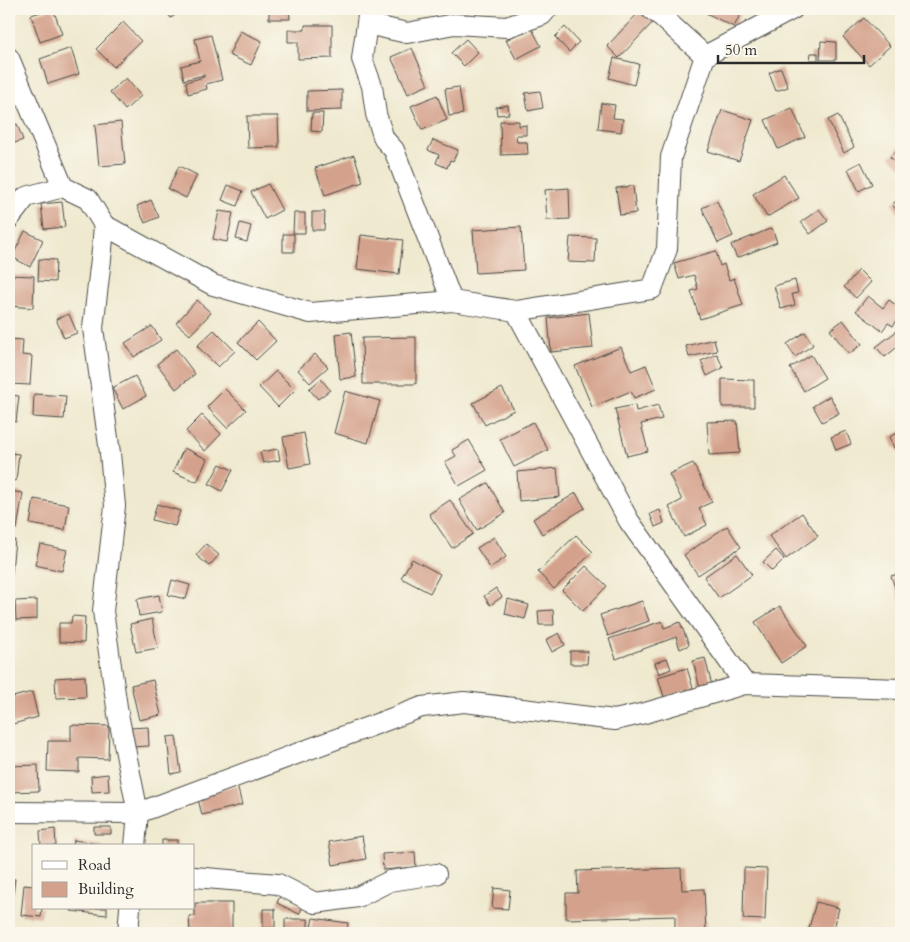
<svg xmlns="http://www.w3.org/2000/svg" width="910" height="942" viewBox="0 0 910 942" font-family="Cardo,serif">
<style>
.building{fill:#d4a28c}
.lines{fill:none;stroke-linecap:round;stroke-linejoin:round}
.street-casing{stroke:#484844;stroke-width:22}
.street{stroke:#fff;stroke-width:20}
</style>
<rect width="100%" height="100%" fill="#fbf7ec"/>
<filter id="ink" filterUnits="userSpaceOnUse"><feTurbulence type="fractalNoise" baseFrequency=".02" numOctaves="2"/><feDisplacementMap in="SourceGraphic" scale="10" xChannelSelector="R" yChannelSelector="G"/><feConvolveMatrix kernelMatrix="1 2 1 2 8 2 1 2 1" color-interpolation-filters="sRGB"/></filter>
<filter id="wash" filterUnits="userSpaceOnUse"><feTurbulence type="fractalNoise" baseFrequency=".0096" numOctaves="4" result="noise"/><feDisplacementMap in="SourceGraphic" scale="20" xChannelSelector="R" yChannelSelector="G"/><feGaussianBlur stdDeviation="1.12" result="paint"/><feColorMatrix in="noise" values="0 0 0 0 0 0 0 0 0 0 0 0 0 0 0 0 0 1.4 0 .05"/><feComposite in="paint" operator="in"/></filter>
<g filter="url(#wash)">
<rect width="100%" height="100%" fill="#efe9cf"/>
<g id="blocks">
<path class="building" d="M51 9H53L62 34 40 42 31 15Z
M164 9H183L171 18Z
M269 9H289L290 19H269Z
M642 9 656 19 619 58 607 46Z
M708 9H743L734 27 706 13Z
M864 18 890 46 869 65 843 37Z
M123 22 141 41 114 67 96 49Z
M305 25H332V58L298 59V42H288V30H305Z
M531 27 541 46 516 59 506 40Z
M565 27 579 42 569 52 555 37Z
M240 31 262 41 251 65 229 55Z
M211 35 222 80 206 84 207 89 188 94 186 82 204 77V75L184 80 181 66 200 61 195 39Z
M466 39 478 52 464 66 451 53Z
M821 41 836 42V60H820Z
M71 48 79 74 48 84 40 59Z
M412 48 428 85 408 94 391 57Z
M811 53H818V60H810Z
M614 58 639 64 634 85 609 78Z
M781 68 788 87 776 91 769 73Z
M126 78 141 96 125 110 110 92Z
M459 87 463 114 449 116 445 89Z
M342 90V110L307 111V91Z
M540 91 543 108 528 111 525 93Z
M437 95 447 120 422 130 411 106Z
M601 103 615 105 613 118 623 119 621 132 598 129Z
M508 105 509 114 497 115 496 107Z
M792 108 805 137 778 149 765 120Z
M722 110 753 120 739 161 708 151Z
M312 113H323L322 132 311 131Z
M838 115 854 147 844 153 828 120Z
M247 116H278L279 147 248 148Z
M500 121H519V126L526 125V135H516L517 142H527L528 154 501 155Z
M121 122 125 164 99 166 95 125Z
M17 124 23 140 12 144 9 134V127Z
M433 140 458 150 453 161 450 160 447 168 436 163 439 155 428 150Z
M901 145V167L890 157Z
M354 155 363 182 325 195 315 168Z
M861 162 872 184 859 191 848 169Z
M179 166 197 175 186 198 168 189Z
M784 175 799 198 767 217 753 194Z
M268 184 282 210 265 219 251 192Z
M228 185 243 191 237 206 222 200Z
M633 186 636 213 620 215 616 188Z
M569 188 570 219 547 220 545 190Z
M901 198V217L892 204Z
M151 200 159 217 145 223 137 206Z
M717 201 733 236 718 243 702 208Z
M62 202 65 227 44 229 41 204Z
M819 209 828 221 810 234 801 222Z
M219 211 233 213 227 242 213 239Z
M312 212H325L324 230H312Z
M294 213H305V233H293Z
M240 223 251 226 247 242 236 239Z
M521 227 524 270 476 273 473 230Z
M772 228 777 242 737 258 731 245Z
M25 231 43 240 30 267 12 257Z
M283 234H294V252H283Z
M361 235 403 240 399 274 357 269Z
M570 237 596 238 595 263 568 262Z
M716 251 720 266 724 264 729 280 734 278 743 305 700 319 691 291 698 289 694 275 679 279 674 263Z
M39 259 56 260 55 282 38 281Z
M859 270 871 282 856 298 844 287Z
M9 275 34 276 33 308 9 306Z
M795 280 798 293 792 294 795 305 781 309 774 286Z
M868 296 883 308 889 300 901 309V315L893 326 888 323 882 331 856 311Z
M197 300 211 313 190 335 176 323Z
M589 313 593 348 551 352 548 318Z
M69 314 77 333 64 338 56 319Z
M843 320 862 344 849 354 830 330Z
M258 322 276 341 256 360 238 342Z
M152 326 161 340 134 357 125 343Z
M214 330 235 351 218 367 197 346Z
M898 330 901 335V344L885 357 876 347Z
M351 332 356 377 340 379 336 334Z
M805 332 813 345 795 357 787 344Z
M416 337V384H363L362 338Z
M9 339 23 340 22 355 32 356 30 385 9 384Z
M714 339 717 351 689 357 686 346Z
M621 347 631 371 646 365 656 389 634 398 631 391 592 407 575 366Z
M176 349 195 374 176 389 157 364Z
M315 354 328 367 310 383 298 370Z
M717 354 723 368 707 376 701 361Z
M811 355 825 378 804 391 790 368Z
M276 371 295 390 278 407 259 387Z
M135 376 146 396 123 409 112 388Z
M321 379 330 390 318 399 309 389Z
M722 379 754 380V407H722Z
M502 388 514 410 485 425 473 403Z
M225 389 246 410 227 428 207 407Z
M345 391 380 401 368 443 334 433Z
M34 394 66 396 64 419 33 417Z
M9 395 19 396 16 422 9 421Z
M830 396 839 413 822 422 813 406Z
M635 405 636 411 658 405 662 419 641 424 648 451 627 456 615 409Z
M202 415 221 434 205 451 186 431Z
M737 421 740 453 709 455 707 422Z
M533 422 548 450 514 467 500 439Z
M846 431 851 444 836 450 831 437Z
M901 431V456L896 447 894 448 889 437Z
M304 433 310 464 289 468 283 437Z
M469 440 487 470 459 486 445 462 456 456 452 450Z
M184 448 207 459 197 482 173 472Z
M278 449 280 460 263 463 260 452Z
M9 453 19 454 16 481 9 480Z
M693 463 712 502 699 508 707 525 684 537 669 507 682 500 669 474Z
M220 464 233 470 222 491 209 484Z
M557 468 560 497 519 501 517 472Z
M488 483 505 513 477 530 459 500Z
M9 491 23 493 17 529 9 528Z
M576 493 585 508 542 534 533 519Z
M34 499 69 505 65 530 30 524Z
M450 500 473 534 452 548 429 514Z
M157 504 180 511 175 526 152 520Z
M660 510 664 523 655 527 650 514Z
M802 513 818 536 786 559 769 536Z
M727 526 741 547 698 575 684 555Z
M576 535 593 552 554 589 538 572Z
M494 537 506 557 490 568 477 548Z
M9 540H15L12 571H9Z
M40 544 67 550 62 571 35 565Z
M206 544 219 555 209 566 196 555Z
M776 550 784 559 772 571 763 562Z
M737 554 752 575 719 598 704 577Z
M412 559 440 574 430 593 401 578Z
M586 566 607 586 583 611 562 590Z
M901 573V605L891 576Z
M172 580 190 585 186 599 168 595Z
M496 588 502 597 490 605 484 596Z
M159 595 162 612 139 616 137 599Z
M508 599 529 605 525 619 505 614Z
M37 600V619L16 620 15 601Z
M642 601 649 621 608 636 600 615Z
M780 606 807 646 781 663 755 622Z
M553 610 554 625H539L538 611Z
M72 616 85 617 84 643 59 642V623H71Z
M152 619 158 648 136 652 130 624Z
M662 621 664 628 680 622 689 645 680 649 676 637 616 659 609 639Z
M559 633 565 645 552 652 546 640Z
M570 651H588L587 664H570Z
M667 658 671 669 659 674 655 663Z
M705 658 712 686 700 689 693 661Z
M687 668 693 688 664 697 658 677Z
M85 676 86 697 56 698 55 678Z
M153 680 161 715 139 720 131 685Z
M32 692 38 717 13 724 9 708V698Z
M71 725 109 726 108 759 79 758V772L47 771 48 741H71Z
M148 727 149 746 131 747 130 728Z
M176 736 181 772 171 774 167 737Z
M38 765 39 791 9 792V766Z
M108 774 109 791 92 792 91 776Z
M237 785 242 805 202 815 197 795Z
M94 827H111V834H94Z
M55 829 56 846H41L40 831Z
M362 836 366 859 333 865 329 842Z
M74 840 102 845V846H73Z
M162 840H177V846H162Z
M415 852 416 867 383 870 382 854Z
M681 868 682 890 704 889 706 931 690 932V933H675V916L566 919V893H578L577 871Z
M744 868 767 869 765 920 743 919Z
M9 879H15L11 910H9Z
M24 885 34 886V908H42L41 917 21 915Z
M494 888 510 890 508 909 492 908Z
M280 896 293 903 304 905 299 914 277 903Z
M816 902 839 908 833 933 809 928Z
M195 903H232V933H190L189 916H195Z
M72 908H107V915L71 911Z
M263 909H275V928H263Z
M313 918 348 923 347 933H310Z
M285 919H308V933H285Z"/>
</g>
</g>
<g filter="url(#ink)">
<use href="#blocks" fill-opacity="0" stroke="#484844" stroke-width="1"/>
<g class="lines">
<g class="street-casing">
<path id="street" d="M368 9V16L362 59 372 86 376 114 384 139 394 150 452 301
M651 9 661 16 705 56
M367 24 407 33 454 24 507 27 542 15 547 9
M9 58 63 187 88 199 104 225 213 285 310 313 452 301 516 311 629 521 745 684 901 689
M9 219 26 197 63 187
M104 225 102 250 93 328 110 453 115 506 103 611 118 714 138 813 135 846
M516 311 652 289 667 249 671 157 705 56 793 9
M9 812 138 813 422 707 464 702 615 720 645 713 745 684
M194 877 278 884 315 903 358 897 390 881 436 874
M128 933 130 908"/>
</g>
<use href="#street" class="street"/>
</g>
</g>
<rect width="910" height="942" fill="none" stroke="#fbf7ec" stroke-width="30"/>
<rect x="32" y="844" width="162" height="65" fill="#fbf7ec" stroke="#a8a59f"/>
<rect x="42" y="861" width="25" height="8" fill="#ffffff" stroke="#a8a59f"/>
<text x="78" y="870" font-size="15" fill="#2b2b2b">Road</text>
<rect x="42" y="882" width="25" height="15" fill="#d4a28c" stroke="#a8a59f"/>
<text x="78" y="894" font-size="15" fill="#2b2b2b">Building</text>
<path d="M718 55v8h146v-8" fill="none" stroke="#2b2b2b" stroke-width="2.5"/>
<text x="725" y="55" font-size="15" fill="#2b2b2b" stroke="#fbf7ec" stroke-width="4" paint-order="stroke">50 m</text>
</svg>
